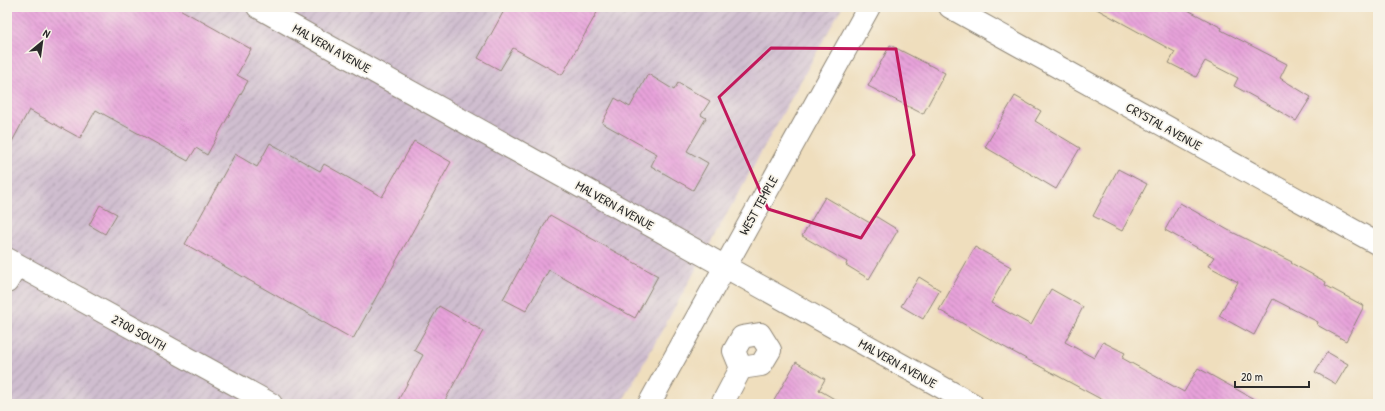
<svg xmlns="http://www.w3.org/2000/svg" width="1385" height="411" viewBox="0 0 1385 411" font-family="'Patrick Hand',sans-serif">
<style>
.industrial{fill:url(#industrial-furrows)}
.building{fill:url(#building-back-hatch)}
.lines{fill:none;stroke-linecap:round;stroke-linejoin:round}
.minor-casing{stroke:#8d8474;stroke-width:24}
.minor{stroke:#fff;stroke-width:22}
.marked{fill:none;stroke:#c2185b;stroke-width:3;stroke-linejoin:round}
.labels{text-anchor:middle;dominant-baseline:central;stroke-width:3.5;stroke-linejoin:round;paint-order:stroke}
.street-label{font-size:13px;fill:#2b2b2b;stroke:#f7f3e8}
</style>
<defs>
<pattern id="industrial-furrows" width="10" height="10" patternUnits="userSpaceOnUse"><rect width="10" height="10" fill="#cfbdcf"/><path d="M-1 1l2-2M0 10L10 0M9 11l2-2" fill="none" stroke="#a89aa8"/></pattern>
<pattern id="building-back-hatch" width="6" height="6" patternUnits="userSpaceOnUse"><rect width="6" height="6" fill="#e7a2da"/><path d="M-1 5l2 2M0 0l6 6M5-1l2 2" fill="none" stroke="#bb84b1"/></pattern>
</defs>
<rect width="100%" height="100%" fill="#f7f3e8"/>
<filter id="ink" filterUnits="userSpaceOnUse"><feTurbulence type="fractalNoise" baseFrequency=".025" numOctaves="2"/><feDisplacementMap in="SourceGraphic" scale="8" xChannelSelector="R" yChannelSelector="G"/><feConvolveMatrix kernelMatrix="1 2 1 2 8 2 1 2 1" color-interpolation-filters="sRGB"/></filter>
<filter id="wash" filterUnits="userSpaceOnUse"><feTurbulence type="fractalNoise" baseFrequency=".012" numOctaves="4" result="noise"/><feDisplacementMap in="SourceGraphic" scale="16" xChannelSelector="R" yChannelSelector="G"/><feGaussianBlur stdDeviation="0.9" result="paint"/><feColorMatrix in="noise" values="0 0 0 0 0 0 0 0 0 0 0 0 0 0 0 0 0 1.4 0 .05"/><feComposite in="paint" operator="in"/></filter>
<g filter="url(#wash)">
<rect width="100%" height="100%" fill="#efdebd"/>
<path class="industrial" d="M7 7H842L621 404H7Z"/>
<g id="blocks">
<path class="building" d="M7 7H176L251 49 237 75 248 81 207 155 196 148 188 161 96 110 80 138 29 110 7 151Z
M506 7H600L562 75 513 48 500 70 478 58Z
M1093 7H1182L1222 28 1221 30 1287 64 1280 78 1311 97 1296 121 1267 104 1234 86 1238 78 1205 61 1196 77 1169 63 1175 52Z
M890 45 945 73 923 114 868 86Z
M648 74 674 90 678 83 710 101 701 115 706 118 687 151 708 163 693 190 651 166 657 154 602 123 615 98 630 107Z
M1015 96 1041 111 1035 121 1080 148 1056 189 985 147Z
M414 141 451 162 353 339 185 244 235 154 257 167 270 143 320 171 324 164 382 197Z
M1118 169 1147 184 1122 231 1093 216Z
M825 197 870 223 875 216 898 230 869 279 846 265 847 262 802 236Z
M1180 203 1228 230 1292 262 1291 263 1326 282 1325 285 1364 306 1346 341 1317 325 1318 322 1273 299 1254 335 1219 316 1238 282 1208 266 1214 257 1165 230Z
M100 205 117 214 105 234 89 225Z
M550 215 658 276 635 318 549 270 526 311 503 299Z
M975 247 1011 267 991 303 1031 325 1051 289 1083 307 1065 342 1094 358 1103 342 1125 353 1122 358 1184 392 1198 368 1263 404H1110L1006 348 939 310Z
M919 277 940 290 923 319 901 306Z
M439 306 483 331 443 404H396L423 355 414 350Z
M1327 352 1348 364 1336 384 1315 372Z
M796 362 825 379 819 390 843 404H772Z"/>
</g>
</g>
<g filter="url(#ink)">
<use href="#blocks" fill-opacity="0" stroke="#8d8474" stroke-width="1"/>
<g class="lines">
<g class="minor-casing">
<path id="minor" d="M258 7 972 404
M950 7 1378 244
M7 259 271 404
M7 282 17 265
M760 334 770 350 761 365 741 368 734 351 742 337Z
M649 404 869 7
M722 404 741 368"/>
</g>
<use href="#minor" class="minor"/>
</g>
</g>
<path class="marked" d="M771 48 896 49 914 155 861 238 768 209 719 97Z"/>
<g class="labels">
<g class="street-label">
<text transform="translate(332 48) rotate(29)">MALVERN AVENUE</text>
<text transform="translate(1164 126) rotate(29)">CRYSTAL AVENUE</text>
<text transform="translate(615 205) rotate(29)">MALVERN AVENUE</text>
<text transform="translate(758 205) rotate(-61)">WEST TEMPLE</text>
<text transform="translate(139 332) rotate(29)">2700 SOUTH</text>
<text transform="translate(898 363) rotate(29)">MALVERN AVENUE</text>
</g>
</g>
<rect width="1385" height="411" fill="none" stroke="#f7f3e8" stroke-width="24"/>
<g transform="translate(42 42) rotate(29)" stroke="#f7f3e8" stroke-width="3" paint-order="stroke">
<path d="M0-3L7 15L0 10L-7 15Z" fill="#2b2b2b"/>
<text y="-6" font-size="11" font-weight="bold" text-anchor="middle" fill="#2b2b2b">N</text>
</g>
<path d="M1235 381v6h74v-6" fill="none" stroke="#2b2b2b" stroke-width="2"/>
<text x="1241" y="381" font-size="12" fill="#2b2b2b" stroke="#f7f3e8" stroke-width="3" paint-order="stroke">20 m</text>
</svg>
